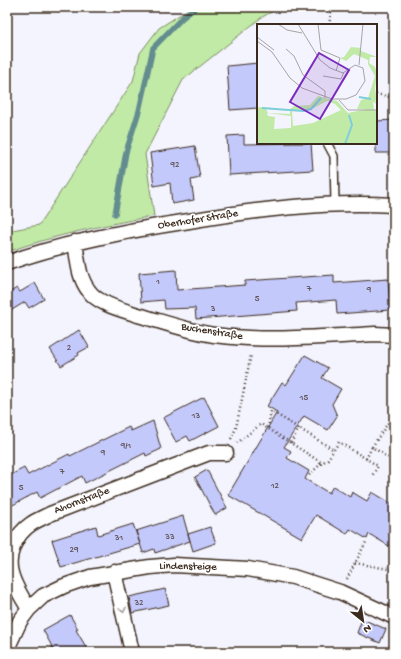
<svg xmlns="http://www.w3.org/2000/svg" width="401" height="659" viewBox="0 0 401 659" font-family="'Gochi Hand',sans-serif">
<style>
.green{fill:#c0eaa6;stroke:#7e8a62}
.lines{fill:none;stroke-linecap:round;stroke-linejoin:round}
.stream{stroke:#648c8f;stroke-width:5.5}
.building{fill:#c4c9fb;stroke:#3b2a1e}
.service-casing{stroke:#3b2a1e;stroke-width:10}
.minor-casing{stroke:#3b2a1e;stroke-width:17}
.path{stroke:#3b2a1e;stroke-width:2.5;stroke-dasharray:1 3;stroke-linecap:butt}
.service{stroke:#fff;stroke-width:7}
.minor{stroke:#fff;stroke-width:14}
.oneway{stroke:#a79f9a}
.labels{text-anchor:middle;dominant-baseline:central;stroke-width:3.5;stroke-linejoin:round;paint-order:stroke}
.number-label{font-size:9px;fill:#5d5255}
.street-label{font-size:11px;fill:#3b2a1e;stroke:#fff}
.inset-river{fill:none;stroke:#7fcedb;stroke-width:2}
.inset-road{fill:none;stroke:#a9a3a4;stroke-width:1}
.view{fill:#7b2cbf;fill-opacity:0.15;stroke:#7b2cbf;stroke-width:2}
.inset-edge{fill:none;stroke:#3b2a1e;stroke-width:2}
</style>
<rect width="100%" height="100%" fill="#f3f4fe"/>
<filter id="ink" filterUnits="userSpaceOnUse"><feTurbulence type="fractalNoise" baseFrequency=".025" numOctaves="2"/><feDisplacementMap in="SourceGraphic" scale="8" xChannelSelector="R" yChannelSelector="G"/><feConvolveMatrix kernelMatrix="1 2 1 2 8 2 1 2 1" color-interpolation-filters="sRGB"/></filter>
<g filter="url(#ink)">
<path class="green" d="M192 7H281L262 17 183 80 145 154 154 216C104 225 55 235 7 252V231L39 225 133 81 140 53 159 28Z"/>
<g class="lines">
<path class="stream" d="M115 214 126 152 139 111 153 48 182 18 196 7"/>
</g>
<path class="building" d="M258 63V108L230 110 227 66Z
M394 120V153H376V121Z
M244 135V144L311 143 313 170 229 175 227 136Z
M195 146 200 178 191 180 194 200 172 204 170 183 154 186 150 153Z
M176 270 177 290 245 285V281L334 275V283L388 279 390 310 337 314 336 300 296 303 297 311 196 319 195 308 165 309 164 300 141 302 139 273Z
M35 283 44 299 29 308 25 302 7 313V294L17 288 20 292Z
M79 330 89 347 78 353 79 355 61 366 50 349Z
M305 355 328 368 322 378 341 389 332 404 337 416 328 430 304 416 284 447 291 451 287 458 309 471 305 479 329 493 333 486 350 497 352 492 367 501 372 492 394 505V549L369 534 367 539 350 529 347 534 316 515 302 538 228 495 277 412 267 406 282 382 286 385Z
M204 397 219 426 190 441 187 436 176 442 163 418Z
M153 421 161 449 146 456 145 453 85 483 82 476 40 498 37 492 7 508V477L24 468 28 475 69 454 70 456 129 427 131 431Z
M207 470 227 508 215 515 195 477Z
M183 516 190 541 155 553 154 549 143 553 136 531Z
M133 524 140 544 61 567 52 540 96 526 98 535Z
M210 527 216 543 193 551 188 534Z
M165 589 169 605 132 613 129 597Z
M70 615 78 629 76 630 89 652H55L43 630Z
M362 619 386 629 380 643 357 633Z"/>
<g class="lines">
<g class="service-casing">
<path id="service" d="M327 143 334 156 335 204"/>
</g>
<g class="minor-casing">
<path id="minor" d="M75 242C78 260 78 277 89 291 98 304 123 310 138 315 163 322 188 331 214 335 267 342 322 337 375 334L394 335
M7 263C64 243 124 231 183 222 253 210 323 201 394 205
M114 572 132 652
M29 609C22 598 14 585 11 573 6 555 16 534 31 524 37 520 44 517 50 514L209 453H226
M7 649 20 621 29 609 43 596 64 586 90 577 150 567 174 565 248 569 293 577 340 592 394 617"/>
</g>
<path class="path" d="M329 25 332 7
M376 94 394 98
M268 428 271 411 334 450
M231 439 236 428 251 355
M237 443 261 424 322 463
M291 443 299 428
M372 447 394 414
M366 459 372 447 394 461
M309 475 322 463 328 459 339 442 378 466 372 476
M355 563 394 570
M347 579 366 542"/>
<use href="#service" class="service"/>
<use href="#minor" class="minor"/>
</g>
<defs><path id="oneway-chevron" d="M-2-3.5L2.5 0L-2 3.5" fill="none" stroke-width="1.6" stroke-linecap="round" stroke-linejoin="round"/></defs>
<use class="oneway" href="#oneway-chevron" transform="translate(123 610) rotate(78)"/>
</g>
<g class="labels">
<g class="number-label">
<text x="175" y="165">92</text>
<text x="158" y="282">1</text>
<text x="309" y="289">7</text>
<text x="369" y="290">9</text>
<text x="257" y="299">5</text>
<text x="213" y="309">3</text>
<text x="69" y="348">2</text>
<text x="304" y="398">15</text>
<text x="196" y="416">13</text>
<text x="126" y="446">9/1</text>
<text x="103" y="453">9</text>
<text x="62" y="472">7</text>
<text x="275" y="486">12</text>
<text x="21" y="488">5</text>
<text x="170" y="537">33</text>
<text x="119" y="538">31</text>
<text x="74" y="550">29</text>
<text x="139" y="603">32</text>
</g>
<g class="street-label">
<text transform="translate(198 220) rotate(-9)">Oberhofer Straße</text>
<text transform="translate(212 332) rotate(9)">Buchenstraße</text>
<text transform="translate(82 501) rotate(-21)">Ahornstraße</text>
<text transform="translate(188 567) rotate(1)">Lindensteige</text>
</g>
</g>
<g transform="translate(257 24)">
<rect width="120" height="120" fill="#f3f4fe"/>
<path d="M94 23 104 24V27L120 33H113L112 39 118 43 120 49 118 65 120 76 118 77 120 80 116 78 117 85H113L120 86V120H0V84L3 83 32 86 37 82 53 81 61 72 80 77 91 89 110 85H100L104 76 111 74 118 52 111 40V36L97 30 89 37 83 34 87 33ZM70 77 78 80 84 86 56 99 36 102 35 87 53 86ZM9 85 33 87V90L11 89ZM10 89 34 92V104L17 105 18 93 11 92Z" fill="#c0eaa6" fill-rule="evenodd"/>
<path class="inset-river" d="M102 73 114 75M5 84 46 87 54 85 64 74M88 120 95 101 92 91"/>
<path class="inset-road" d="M21 0 30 6 45 9M61 0 64 26 83 34 79 47M0 13 17 26M0 17 15 28 33 54 45 64 75 75H89L99 71 108 57 106 44 98 41 86 49 73 44 63 36 41 0M29 25 37 32 46 51 68 67V74M102 41 106 0M66 52 84 55 87 48M82 76 91 86H120"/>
<path class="view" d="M62 29 92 46 63 95 33 78Z"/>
<rect width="120" height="120" class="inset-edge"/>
</g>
<rect width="401" height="659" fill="none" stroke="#fff" stroke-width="24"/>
<rect x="12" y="12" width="377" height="635" fill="none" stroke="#3b2a1e" stroke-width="1.5" filter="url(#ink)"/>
<g transform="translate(363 621) rotate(150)" stroke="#ffffff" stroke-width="3" paint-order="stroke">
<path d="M0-3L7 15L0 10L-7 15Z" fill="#3b2a1e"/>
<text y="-6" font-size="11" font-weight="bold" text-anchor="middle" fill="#3b2a1e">N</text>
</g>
</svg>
